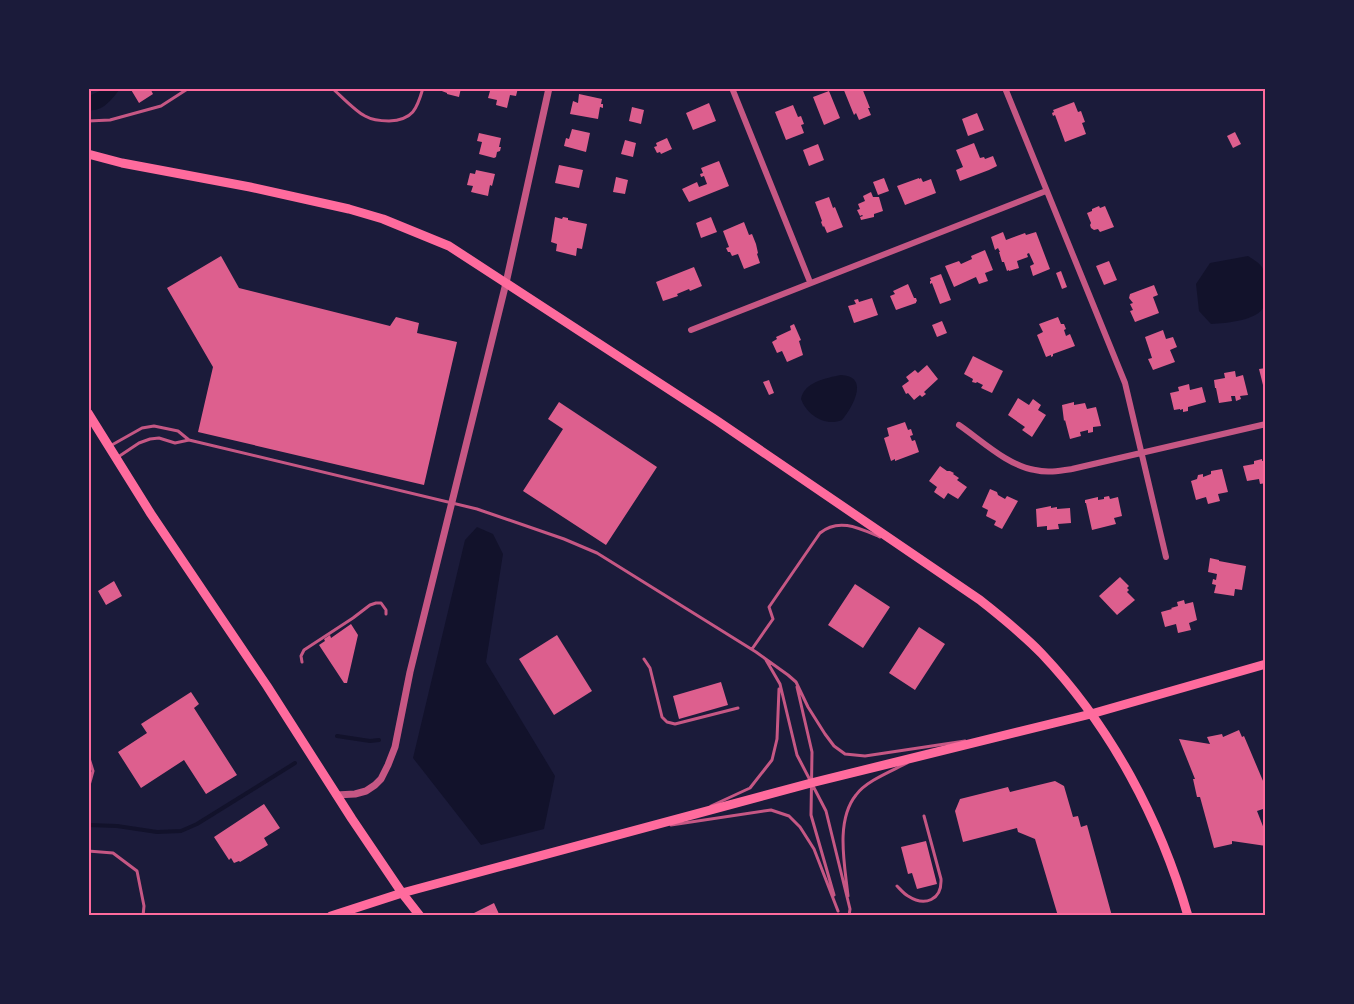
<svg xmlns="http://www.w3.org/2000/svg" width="1354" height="1004" viewBox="0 0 1354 1004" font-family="'Golos Text',sans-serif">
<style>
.water{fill:#12122b}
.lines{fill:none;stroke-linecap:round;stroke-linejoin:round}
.stream{stroke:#12122b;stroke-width:4}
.building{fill:#dd5f8e}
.service{stroke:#c65784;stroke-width:3}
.minor{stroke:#c65784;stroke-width:6}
.tertiary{stroke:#c65784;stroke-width:7}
.primary{stroke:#ff6b9d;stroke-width:9}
.neatline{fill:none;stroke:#ff6b9d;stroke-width:2}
</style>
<rect width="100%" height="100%" fill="#1b1b3a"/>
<path class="water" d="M104 89H120C112 99 103 112 89 110V96Z
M1248 256C1263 265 1266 269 1266 287 1266 293 1267 300 1264 306 1258 321 1226 323 1211 324L1199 311 1196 284 1210 263Z
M841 375C870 376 853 407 842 420 825 427 807 415 801 399 804 382 826 378 841 375Z
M477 527 493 534 503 554 486 662 555 776 544 829 481 845 413 758 465 540Z"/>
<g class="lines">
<path class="stream" d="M337 736 370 741 379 740
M88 825 117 826 157 832 181 831 197 824 295 763"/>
</g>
<path class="building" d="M130 88H150L153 94 139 103Z
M434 88H461L459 97 447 94V93Z
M482 88H518L516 96 510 95 507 108 496 105 497 100 488 98 490 91Z
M843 88H862L870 108H868L871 115 859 120 856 113 854 115Z
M829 91 840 118 824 125 813 97Z
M579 94 602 99 601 104H603V108L600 107 598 119 570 114 573 101 578 103Z
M1074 102 1078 112 1081 111 1085 122 1082 123 1086 134 1065 142 1055 115 1053 116 1052 113 1054 112 1053 110Z
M709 103 716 121 693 130 686 113Z
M793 105 798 117 801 116 804 124 801 125 804 133 786 140 775 112Z
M632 107 644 110 641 124 629 121Z
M977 113 984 130 968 136 962 119Z
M572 129 590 133 586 152 564 146 566 138 569 139Z
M1235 132 1241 144 1233 148 1227 136Z
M479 133 501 138 499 147H501L500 151 497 152 496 157 494 158 479 154 482 142 477 141Z
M667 138 672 149 661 154 660 152 657 153 654 147 657 146 656 143Z
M625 140 636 143 633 157 621 154Z
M974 143 980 158 984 157 985 159 993 156 997 166 989 170 960 181 956 170 963 167 956 150Z
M818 144 824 160 809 166 803 150Z
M719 161 729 186 689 202 682 189 697 182 699 187 707 184 704 176 701 177 700 174 703 173 701 168Z
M559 165 583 170 579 188 555 183Z
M476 170 495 174 492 186 490 185 488 196 471 192 473 186 467 185 470 173 475 174Z
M616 177 628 180 625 194 613 192Z
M884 178 889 191 878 195 873 182Z
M919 178V179L921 178 923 182 931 179 936 193 905 205 897 186Z
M871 192 873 197H879L883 211 874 214V217L861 220 860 217 863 216 862 215 860 216 857 210 860 209 858 204 865 201 863 196Z
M829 197 833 208 835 207 843 227 827 233 824 226 823 227 821 222 822 221 815 202Z
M1099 206 1100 208 1105 206 1114 227 1100 232 1098 229 1094 230 1091 228 1090 225 1091 223 1087 213 1092 211V209Z
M555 217 562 219 563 217 568 218V220L587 224 582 249 577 248 576 256 556 251 557 244 551 242Z
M711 217 717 232 701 238 696 223Z
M744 222 749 235 752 234 756 244 758 253 757 254 760 263 744 269 738 254 732 256 730 252H728L726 248 729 247 723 231Z
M1003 232 1006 240 1025 233 1026 235 1036 232 1050 269 1033 276 1030 266 1034 264 1029 253 1027 254 1028 257 1017 261 1019 268 1009 271V270L1007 271 1004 262H1002L999 252H1000L998 248 995 250 991 237Z
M985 250 993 270 985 273 988 281 979 284 976 277 954 287 945 266 959 261 961 264 972 259 971 256Z
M221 256 239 288 390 326 396 317 419 323 417 333 457 342 424 485 198 432 213 367 167 288Z
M1109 261 1117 280 1104 285 1096 266Z
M694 267 702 286 690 291 689 289 677 294 678 296 663 301 656 282Z
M1061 271 1067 287 1062 289 1056 273Z
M941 274 951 300 940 304 932 283 930 284V281H931L930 278Z
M908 284 914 298H916L917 301 916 302V303L896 310 890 296 895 294 893 291Z
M1154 285 1158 295 1153 297 1159 313 1135 322 1130 311 1133 310 1130 304 1133 303 1129 298 1130 294Z
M872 298 878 315 854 323 848 306 856 304 854 300 858 299 859 302Z
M1058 317 1061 324H1064L1066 329 1064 330 1066 336 1070 334 1075 346 1053 354V356L1051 357V355L1046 357 1037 335 1043 332 1039 324Z
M942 321 947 333 937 337 932 325Z
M794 324 801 340 799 341 803 355 787 362 782 351 777 353 772 342 777 339 776 337 791 330 790 326Z
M1163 330 1166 339 1173 337 1177 347 1170 350 1175 362 1153 370 1148 359 1152 358 1145 337Z
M973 356 1003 371 992 393 981 388 983 385 977 382 976 383 972 382 973 379 964 374Z
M927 365 938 379 924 392 926 394 922 397 920 395 914 400 908 393 906 394 902 386 909 381 906 377 915 370 918 373Z
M1266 368V393H1265L1259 369Z
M1235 371 1236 377 1243 375 1248 395 1240 396 1241 399 1236 401 1235 396H1231L1232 401 1219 403 1216 388H1215L1214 380 1225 378 1224 373Z
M769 380 774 393 769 395 763 382Z
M1189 384 1190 390 1202 387 1206 402 1188 407V411L1183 412V409L1180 410V409L1174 410 1170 393 1179 391 1178 387Z
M1018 398 1029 405 1033 399 1041 405 1038 410 1046 415 1032 437 1022 430 1025 427 1008 415Z
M559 402 657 467 606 545 523 491 563 429 548 419Z
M1074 402V405L1085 403 1087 409 1096 407 1101 426 1093 427V432L1088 433V430L1080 432 1081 436 1070 439 1065 420 1064 421 1062 405Z
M905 422 908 430 911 429 913 435 910 436 912 441 915 440 919 452 895 461V459L891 461 884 438 889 436 887 428Z
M1262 459V461L1266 460V483L1260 484 1259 479 1247 481 1243 466 1254 464V461Z
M940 466 947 471H950L954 473 953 474 959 478 957 480 967 487 958 499 948 493 944 499 934 492 937 487 929 481Z
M1222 469 1228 492 1218 494 1220 501 1208 504 1206 497 1196 500 1191 481 1197 479 1198 475 1203 474V477L1211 474V471Z
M990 489 997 492 998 495 1005 499 1007 496 1018 501 1002 529 994 525 996 521 986 516 988 510 982 507Z
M1109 496 1110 499 1118 497 1122 516 1114 518 1116 524 1092 530 1086 503H1085V500L1098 497V500L1104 499V497Z
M1051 506V508L1057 507V509L1070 508 1071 523 1058 524 1059 529 1047 530V526L1037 527 1036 509Z
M1210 558 1219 560V561L1246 566 1242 590 1235 589 1234 596 1214 593 1216 585 1212 584 1213 579 1216 580 1217 574 1208 572Z
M1120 577 1129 586 1127 588 1129 590 1127 592 1135 600 1117 615 1099 596Z
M114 581 122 596 106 605 98 591Z
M855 584 890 607 863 648 828 625Z
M1184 600 1185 604 1193 602 1197 620 1189 623 1191 630 1178 633 1176 624 1165 627 1161 612 1172 609 1171 608 1178 606 1177 602Z
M351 624 358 635 347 683H344L319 645 325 641 324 639 330 635 331 638Z
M919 627 945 644 915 690 889 673Z
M557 635 592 691 554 715 519 659Z
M721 682 728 705 679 719 673 696Z
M191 692 199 704 194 708 237 775 206 794 184 760 141 788 118 752 147 733 141 724Z
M1239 730 1242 737 1244 736 1266 788V808L1257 811 1266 834V846L1232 841V844L1214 848 1200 797H1197L1193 779H1195L1179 739 1210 744 1207 737 1222 734 1223 737Z
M1055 781 1064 786 1073 817 1078 816 1081 827 1087 825 1112 916H1058L1035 839 1018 832 1017 828 963 842 955 811 960 799 1008 787 1010 792Z
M264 804 280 828 264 838 268 845 240 862 239 861 234 863 231 858 229 860 214 837Z
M926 841 937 884 917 889 912 873 908 874 901 847Z
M494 903 499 914 496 916H468Z"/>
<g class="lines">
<path class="service" d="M332 88C341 96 356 112 365 116 372 120 382 121 389 121 413 120 417 109 423 88
M88 121 110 120 161 106 189 88
M110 446 142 428 154 426 178 431 189 440
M118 457 139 443 150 439 159 438 175 443 189 440 477 509 564 539 597 553 756 652 788 675 796 682 808 707 825 734 834 746 845 754 865 756 965 741
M752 649 773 619 769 607 820 533C839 517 861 529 880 537
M644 659 650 668 662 717 667 722 675 724 738 708
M766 660 780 684 797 755 826 811 850 909 849 916
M302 662 301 656 304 650 353 618 370 605 376 603H381L386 610V614
M797 687 812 752 811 815 834 895
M88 755 93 771 88 789
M711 806 750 788 772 760 777 739 779 689
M671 825 771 810 789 816 800 827 814 849 838 911
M88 851 113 853 137 871 144 906 143 916
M897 886C900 889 904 894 908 896 925 907 942 900 941 879L924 816
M848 896C845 866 835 821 856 795 866 781 892 771 907 763"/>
<path class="minor" d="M732 88 810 282
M1005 88 1125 383 1166 557
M691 330 1046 191
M959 425C981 440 1008 466 1035 470 1047 473 1059 471 1072 469L1266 424"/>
<path class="tertiary" d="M336 795 355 794 366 791 375 785 381 779 388 765 395 747 410 672 506 283 549 88"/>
<path class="primary" d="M88 154 122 163 250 187 349 209 383 219 449 246 716 420 980 600C1001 617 1023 634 1042 654 1111 727 1160 819 1188 916
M88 413 151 514 267 686 352 819 402 893 420 916
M331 916 402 893 811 783 1091 714 1266 664"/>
</g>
<rect width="1354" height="1004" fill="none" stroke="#1b1b3a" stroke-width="180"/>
<rect x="90" y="90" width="1174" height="824" class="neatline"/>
</svg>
